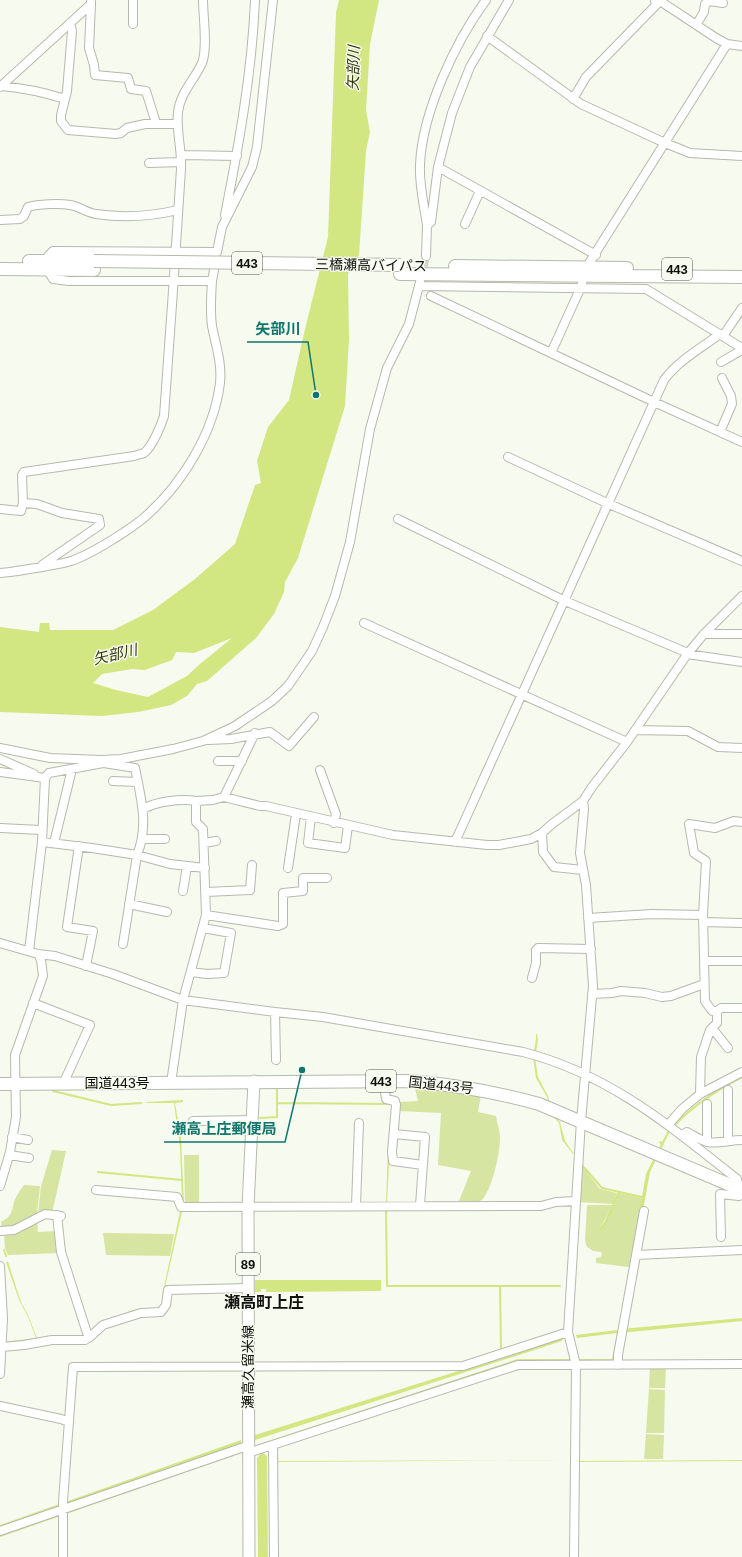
<svg xmlns="http://www.w3.org/2000/svg" width="742" height="1557" viewBox="0 0 742 1557" font-family="Helvetica,'Noto Sans JP',sans-serif">
<style>
.green{fill:#d6e5a1}
.water{fill:#d2e681;fill-rule:evenodd}
.lines{fill:none;stroke-linecap:round;stroke-linejoin:round}
.stream{stroke:#d2e681;stroke-width:2}
.minor-tunnel{stroke:#d4d7cc;stroke-width:8;stroke-dasharray:8 4;stroke-linecap:butt}
.minor-casing{stroke:#b6b9ad;stroke-width:10}
.major-casing{stroke:#b6b9ad;stroke-width:13}
.highway-casing{stroke:#b6b9ad;stroke-width:14}
.minor{stroke:#fff;stroke-width:8}
.major{stroke:#fff;stroke-width:11}
.highway{stroke:#fff;stroke-width:12}
.highway-bridge-casing{stroke:#b6b9ad;stroke-width:14;stroke-linecap:butt}
.highway-bridge{stroke:#fff;stroke-width:12}
.labels{text-anchor:middle;dominant-baseline:central;stroke-width:3;stroke-linejoin:round;paint-order:stroke}
.shield{fill:#f7faee;stroke:#555650;stroke-width:1}
.shield-label{font-size:13px;font-weight:bold;fill:#0f100c}
.street-label{font-size:14px;fill:#0f100c;stroke:#f7faee}
.water-label{font-size:15px;font-style:italic;fill:#323a0f;stroke:#f7faee}
.quarter-label{font-size:16px;font-weight:bold;fill:#0f100c;stroke:#f7faee}
.leader{fill:none;stroke:#0f766e;stroke-width:1.5}
.callout-dot{fill:#0f766e;stroke:#f7faee;stroke-width:1.5}
.callout-label{font-size:15px;text-anchor:middle;font-weight:bold;fill:#0f766e;stroke:#f7faee;stroke-width:3;stroke-linejoin:round;paint-order:stroke}
</style>
<rect width="100%" height="100%" fill="#f7faee"/>
<path class="green" d="M415 1088 481 1095 478 1112 496 1116C497 1123 500 1131 500 1138 500 1154 492 1189 482 1200L477 1202 459 1201 471 1171 438 1165 441 1113 399 1111V1102L418 1101Z
M52 1150 66 1151 52 1213 38 1214 41 1186Z
M184 1155H199V1204H185Z
M582 1166 600 1189 617 1193 613 1204 578 1202Z
M24 1185 40 1186 37 1214 18 1226 2 1229 1 1222C12 1216 11 1213 14 1202 16 1196 20 1190 24 1185Z
M619 1193 643 1198 629 1267 596 1263V1258L601 1257 602 1254 601 1252 593 1251 587 1247 585 1241 587 1205H612L607 1216 598 1231 599 1232 614 1206Z
M37 1221 38 1232 57 1231 60 1253 8 1255 5 1248 4 1234Z
M103 1233 174 1234 170 1256 106 1255Z
M650 1367 666 1368 665 1388H649Z
M649 1389 665 1390 664 1433H646Z
M646 1434 664 1435 663 1459H644Z"/>
<path class="water" d="M339 0H379L370 44 366 110 370 132 366 151 359 255 348 274 349 340 345 406 298 558 285 582 284 592 274 614 256 638 207 681 197 684 187 696 171 705 138 712 102 716 0 712V627L39 632 40 623H49L50 630H113L153 610 195 579 235 544 255 485 261 483 257 461 268 427 289 400 305 329 328 237 336 13ZM232 638 200 664 187 676 148 697 116 690 93 683 102 674 132 669 145 670 172 660 176 652 194 653Z
M536 1034H537L538 1040 535 1058 538 1077 548 1096 553 1114 560 1122 565 1141 574 1154H573L562 1140 559 1123 552 1115 547 1097 536 1078 533 1057 536 1039Z
M183 1100V1102L175 1103 181 1138 184 1203 165 1287H164L182 1202 180 1148 174 1103H147L146 1102Z
M392 1108 387 1203 386 1204 388 1145Z
M669 1129 670 1131 650 1172 621 1329 742 1318V1321L620 1333 616 1360H742V1362L519 1363 256 1448 0 1537V1533L253 1446 518 1359H612L617 1333 577 1338 576 1335 618 1330 646 1174 661 1144 659 1143 660 1141 662 1142Z
M6 1262H8L21 1302 28 1315 37 1338 55 1335H85L101 1322 109 1318 128 1313 84 1336 5 1344 4 1342 36 1338 28 1317 19 1300Z
M255 1280H381V1291L266 1292V1289H261V1292H255Z
M563 1338 562 1341 255 1440V1435Z
M241 1440V1445L0 1528V1525Z
M262 1452 267 1456 268 1557H258L257 1458Z
M572 1460 277 1462V1461Z
M742 1460V1461L579 1462V1461Z"/>
<g class="lines">
<path class="stream" d="M53 1091 111 1105 141 1103
M277 1103 392 1104
M260 1118 277 1117V1087
M674 1126C693 1105 717 1090 742 1077
M581 1164 602 1188 642 1197
M98 1172 182 1180
M386 1209 387 1286H560
M599 1231 606 1221 619 1192
M4 1250 6 1256
M500 1286 501 1350
M127 1313 138 1310"/>
<path class="minor-tunnel" d="M421 279 426 256"/>
<g class="minor-casing">
<path id="minor" d="M655 1H660L716 38 727 44 742 46
M91 4 89 48 94 65 95 75 128 78 131 89 146 91 156 123
M70 23 72 31 67 91 61 115V121L68 130 116 134 121 133 127 128 145 124H177
M133 24V0
M696 25 704 12 705 4 709 1 723 3
M487 36 581 104 665 143 690 153 742 156
M1 86C24 88 43 92 65 99
M0 87 91 4V2
M573 99 586 77 660 1
M182 155 237 156
M149 163 181 162
M438 167 452 113 470 67 509 0
M225 215C239 144 252 72 255 0
M0 220 20 219 24 216 28 207C38 204 60 203 70 205 79 206 87 213 96 214 123 218 152 216 178 210
M465 224 480 191
M427 225C424 205 419 185 420 165 422 113 455 42 486 0
M426 256 427 225 431 222 438 167 596 255
M212 281 216 259
M419 286 646 289 742 348
M431 296 654 402 742 442
M723 336 742 308
M551 353 581 287 586 268 727 44
M721 362 742 350
M720 432 732 404 731 396 722 378
M508 457 609 504 742 561
M23 503 37 504 62 513 99 519 100 525 42 565
M0 509 21 511 23 503 22 475 24 472 134 456C137 455 141 454 144 453 152 447 161 426 164 416 170 334 176 251 181 169 182 149 176 131 178 112 180 93 195 79 202 63 208 49 203 16 203 0
M398 519 565 601 688 653
M0 573C14 572 28 569 42 567 52 565 62 564 71 561 86 556 99 548 112 540 123 533 136 525 146 516 183 483 214 432 220 383 222 363 216 346 212 326 210 311 211 296 212 281H69L53 279 50 274 48 256 53 251 217 252 222 227 252 167 257 147 273 0
M364 623 627 742
M704 634H742
M687 654 742 662
M636 730 688 731 718 747 742 748
M208 740 231 739 270 732 289 746 314 717
M0 748 50 758 102 760 121 759 173 749 203 741 235 726 272 701 288 686 312 651 323 627 335 596 350 542 370 429 387 368 409 324 420 282
M0 759 34 774
M218 761H242
M104 763 135 768C141 798 149 826 137 855L123 944
M320 770 336 814 334 823
M0 772 45 778
M113 781 138 782
M224 797 255 733
M143 809C155 802 181 798 196 801
M311 817 308 843 345 848 348 826
M0 828 41 830
M542 833 543 852 554 867 583 870
M142 839H165
M42 842 92 848 137 855 170 864 205 868
M455 842 664 380C678 361 701 348 720 334
M54 843 72 769
M204 843 216 841
M79 846 67 927 93 931 86 966
M288 868 296 814
M183 891 187 866
M206 892 250 890 252 865
M129 904 167 912
M206 915 278 926 283 924V893L303 891V878H327
M588 918 652 914 703 915
M703 922 742 923
M0 943 38 954 55 956 113 974 183 1000 275 1012 323 1017 523 1052C609 1074 670 1126 737 1179L740 1190 739 1196 720 1194 721 1237
M29 951 42 842 45 778 49 773 103 763
M704 961H742
M191 972 207 974 224 973 231 933 203 928
M532 978 536 963V950L538 948 591 949
M592 994 612 993 621 991 645 993 662 997 671 996 704 984
M33 1003 90 1025 63 1084
M717 1011 721 1008H742
M275 1012 276 1060
M712 1028 728 1048
M171 1083 183 1000 206 915 203 829 196 822V801L213 800 224 797 260 806H266L393 835 487 845H499L531 839 542 833 552 824 583 801 592 787 627 742 688 653 704 634 742 596
M384 1084 386 1099 395 1101 396 1105 392 1152 393 1161 423 1165
M700 1094 701 1057 710 1030 717 1023V1011H712L705 1001 703 915 706 861 694 853 689 824 715 828 734 821 742 822
M707 1104V1142
M193 1121 252 1120
M668 1125 682 1109 700 1094 742 1072
M394 1134 425 1137 420 1205
M682 1135 687 1132C693 1135 700 1140 707 1142 719 1144 730 1140 742 1140
M12 1137 28 1140
M728 1141V1090
M9 1155 29 1158
M0 1186 10 1152 16 1117 15 1055 43 976 41 960 38 954
M96 1190 177 1197 181 1207 541 1206 556 1202 576 1201
M356 1206 359 1123
M57 1215 61 1252 87 1333
M0 1231 14 1230 45 1214 61 1216
M636 1255 742 1250
M0 1266 3 1318 0 1374
M2 1347 24 1345 52 1340H85L90 1337 103 1325 141 1313 161 1312 166 1305 168 1290 248 1288
M618 1365V1355L644 1211
M0 1406 61 1419 69 1422
M273 1446 274 1557
M248 1453 518 1365 742 1364
M0 1531 244 1447
M63 1557V1501L73 1367 463 1366 568 1332
M574 1557 576 1365 568 1332 581 1121 593 986 586 885 580 853 584 809 583 801"/>
</g>
<g class="major-casing">
<path id="major" d="M249 1557 248 1207 254 1081"/>
</g>
<g class="highway-casing">
<path id="highway" d="M29 261H94
M455 266 627 268
M0 269 94 270
M400 274 742 277
M0 1084 411 1081C456 1085 496 1092 539 1104L742 1190"/>
</g>
<use href="#minor" class="minor"/>
<use href="#major" class="major"/>
<use href="#highway" class="highway"/>
<g class="highway-bridge-casing">
<path id="highway-bridge" d="M94 261 401 265"/>
</g>
<use href="#highway-bridge" class="highway-bridge"/>
</g>
<g class="labels">
<g class="shield">
<rect x="232" y="252" width="30" height="22" rx="3"/>
<rect x="662" y="258" width="30" height="22" rx="3"/>
<rect x="366" y="1070" width="30" height="22" rx="3"/>
<rect x="236" y="1253" width="24" height="22" rx="3"/>
</g>
<g class="shield-label">
<text x="247" y="263">443</text>
<text x="677" y="269">443</text>
<text x="381" y="1081">443</text>
<text x="248" y="1264">89</text>
</g>
<g class="street-label">
<text transform="translate(371 265) rotate(1)">三橋瀬高バイパス</text>
<text x="117" y="1083">国道443号</text>
<text transform="translate(441 1085) rotate(6)">国道443号</text>
<text transform="translate(248 1367) rotate(-90)">瀬高久留米線</text>
</g>
<g class="water-label">
<text transform="translate(353 68) rotate(-88)">矢部川</text>
<text transform="translate(115 654) rotate(-13)">矢部川</text>
</g>
<g class="quarter-label">
<text x="264" y="1302">瀬高町上庄</text>
</g>
</g>
<path class="leader" d="M316 395L308 342H247M302 1070L285 1142H164"/>
<g class="callout-dot">
<circle cx="316" cy="395" r="4"/>
<circle cx="302" cy="1070" r="4"/>
</g>
<g class="callout-label">
<text x="278" y="334">矢部川</text>
<text x="224" y="1134">瀬高上庄郵便局</text>
</g>
</svg>
